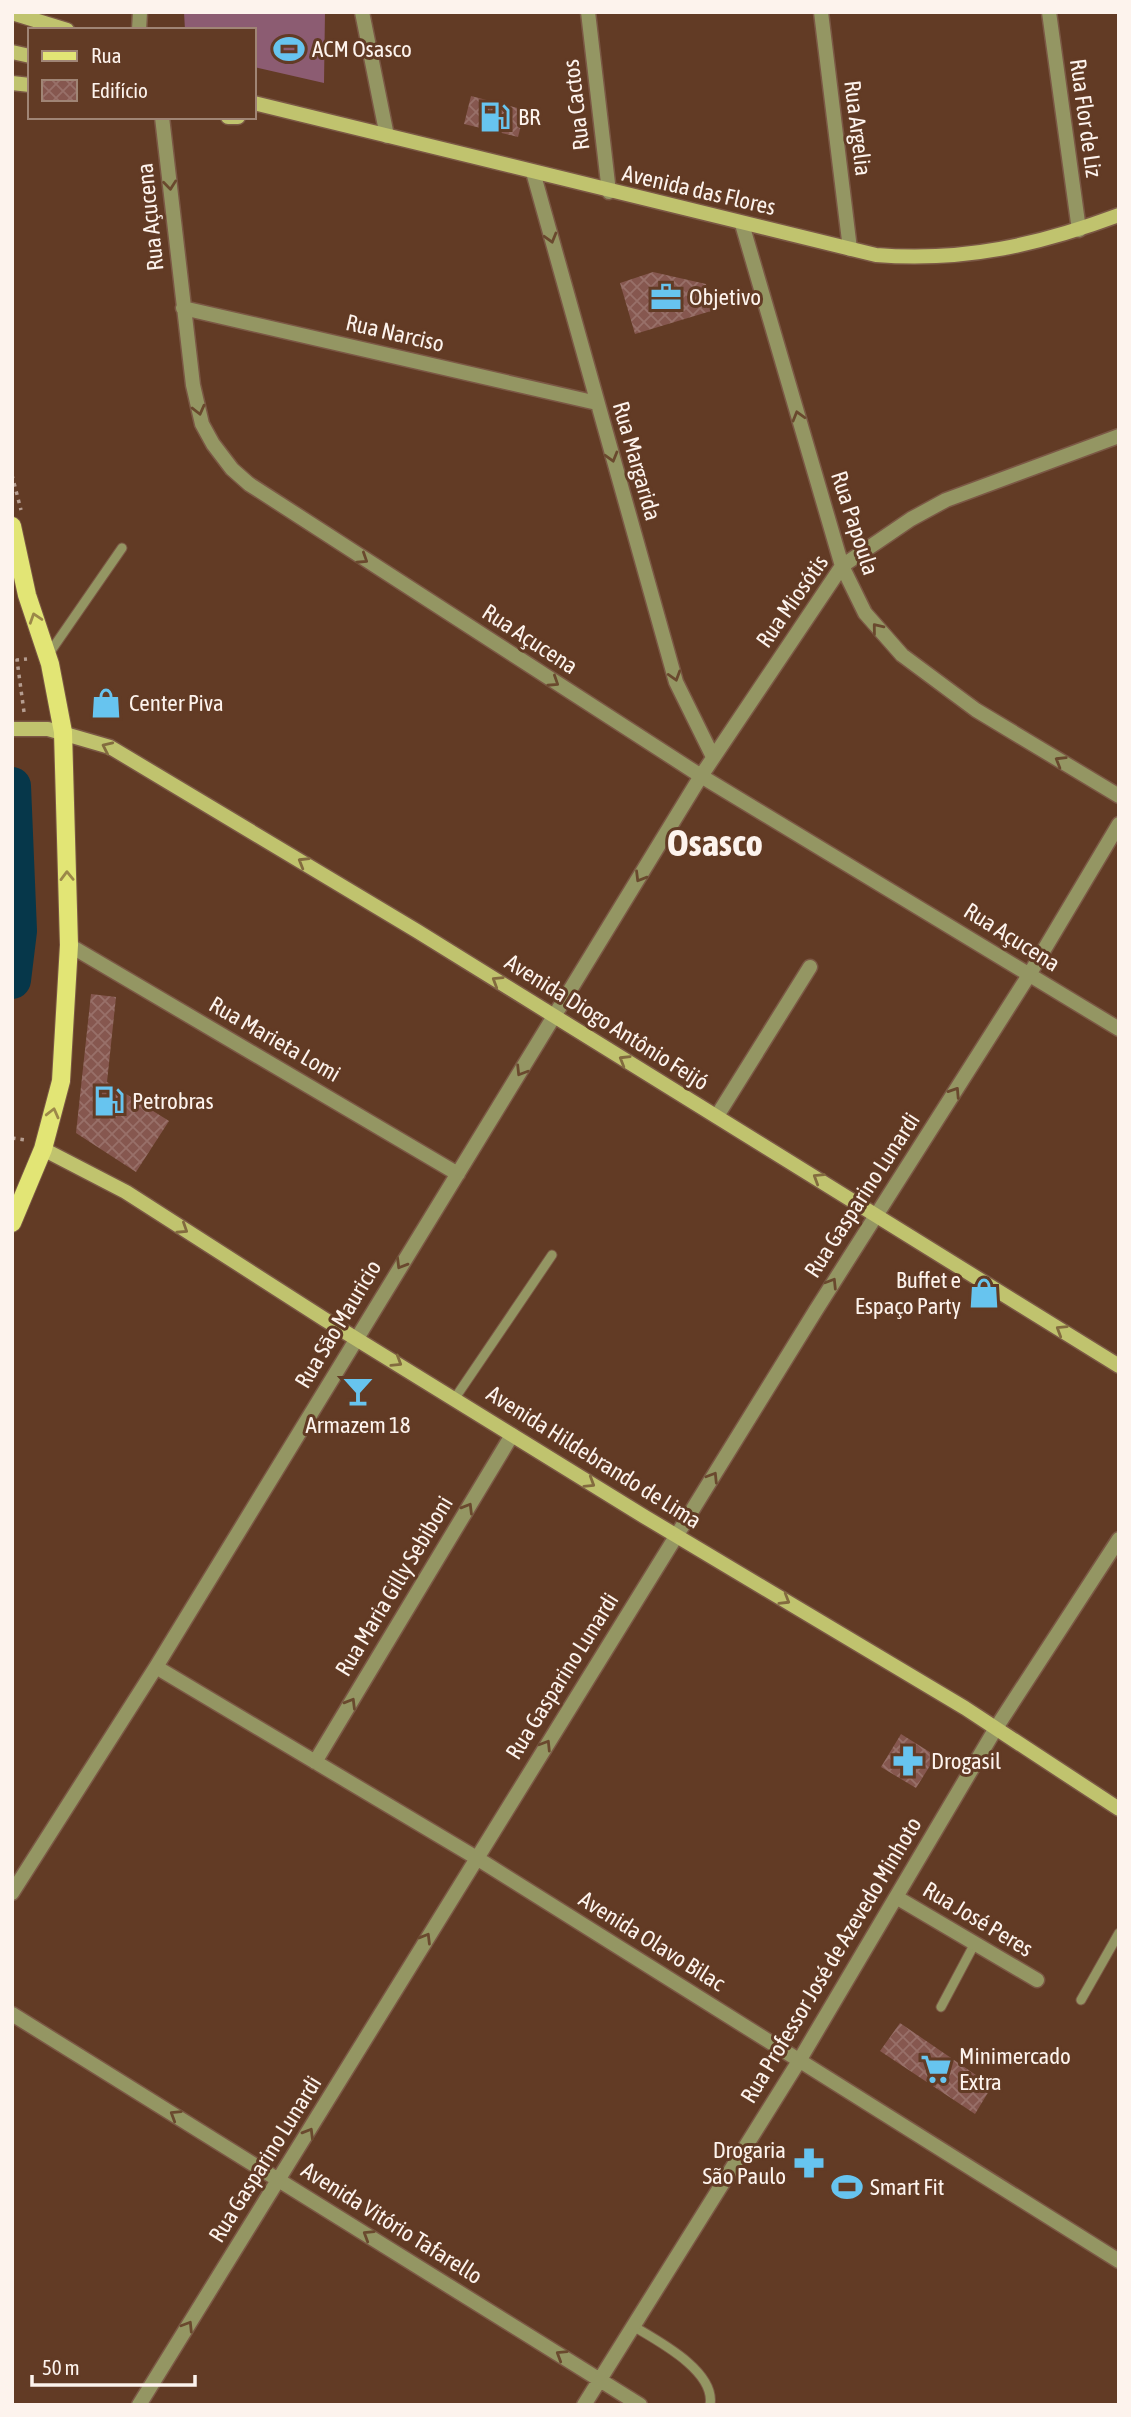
<svg xmlns="http://www.w3.org/2000/svg" width="1131" height="2417" viewBox="0 0 1131 2417" font-family="'Asap Condensed',sans-serif">
<style>
.green{fill:#8c5c72}
.lines{fill:none;stroke-linecap:round;stroke-linejoin:round}
.river{stroke:#06374a;stroke-width:38}
.building{fill:url(#building-cross-hatch)}
.service-casing{stroke:#7b5845;stroke-width:11}
.minor-casing{stroke:#7b5845;stroke-width:17}
.secondary-casing{stroke:#7b5845;stroke-width:17}
.primary-casing{stroke:#7b5845;stroke-width:20}
.path{stroke:#b59d90;stroke-width:3.5;stroke-dasharray:3.5 5;stroke-linecap:butt}
.service{stroke:#949663;stroke-width:9}
.minor{stroke:#949663;stroke-width:14}
.secondary{stroke:#c0c36e;stroke-width:14}
.primary{stroke:#e2e575;stroke-width:18}
.oneway{stroke:#6a492e}
.oneway2{stroke:#9c8849}
.oneway3{stroke:#836b3f}
.labels{text-anchor:middle;dominant-baseline:central;stroke-width:6;stroke-linejoin:round;paint-order:stroke}
.poi-label{font-size:23px;fill:#fdf3ed;stroke:#623b25;text-anchor:start}
.street-label{font-size:23px;fill:#fdf3ed;stroke:#623b25}
.town-label{font-size:37px;font-weight:bold;fill:#fdf3ed;stroke:#623b25}
</style>
<defs>
<pattern id="building-cross-hatch" width="8" height="8" patternUnits="userSpaceOnUse" patternTransform="scale(1.75)"><rect width="8" height="8" fill="#86574f"/><path d="M0 0l8 8M0 8l8-8" fill="none" stroke="#987069"/></pattern>
</defs>
<rect width="100%" height="100%" fill="#623b25"/>
<path class="green" d="M184 12H325L324 83 254 67V30H185Z"/>
<g class="lines">
<path class="river" d="M12 786 18 931 12 980"/>
</g>
<path class="building" d="M471 96 525 110 518 137 464 124Z
M653 272 706 284 711 311 635 334 620 283Z
M91 994 116 997 107 1082 169 1121 136 1172 76 1133Z
M901 1734 936 1756 916 1788 881 1767Z
M900 2023 992 2086 975 2114 880 2051Z"/>
<g class="lines">
<g class="service-casing">
<path id="service" d="M48 655 122 548
M455 1398 552 1255
M1081 2000 1119 1933
M941 2007 975 1943
M633 2326C658 2341 716 2371 710 2405"/>
</g>
<g class="minor-casing">
<path id="minor" d="M362 12 387 136
M588 12 609 192
M821 12 850 249
M1049 12 1079 230
M139 30 140 12
M162 117 193 385 202 424 213 444 232 469 249 484 701 776 1119 1029
M533 172 676 682 713 757
M742 224 842 566 865 613 902 655 976 710 1119 796
M183 308 597 403
M69 945 458 1174
M717 1116 810 967
M156 1667 475 1857 1119 2261
M315 1762 512 1435
M12 1893 156 1667 701 776 842 566 911 519 946 500 1119 436
M896 1897 1037 1980
M12 2014 640 2405
M139 2405 816 1310 1029 975 1119 824
M584 2405 799 2061 996 1728 1119 1539"/>
</g>
<g class="secondary-casing">
<path id="secondary" d="M12 13 67 30
M12 52 30 56
M12 83 30 85
M254 103 876 255C964 262 1038 245 1119 215
M228 117H238
M12 729H48L110 747 417 931 1119 1366
M43 1149 126 1192 324 1319 645 1517 965 1708 1119 1809"/>
</g>
<g class="primary-casing">
<path id="primary" d="M12 526 27 595 50 664 63 732 69 945 61 1081 43 1149 12 1223"/>
</g>
<path class="path" d="M12 475 21 510
M24 712 17 660 27 659
M12 1138 26 1140"/>
<use href="#service" class="service"/>
<use href="#minor" class="minor"/>
<use href="#secondary" class="secondary"/>
<use href="#primary" class="primary"/>
</g>
<defs><path id="oneway-chevron" d="M-2-3.5L2.5 0L-2 3.5" fill="none" stroke-width="1.6" stroke-linecap="round" stroke-linejoin="round" transform="scale(1.75)"/></defs>
<g class="oneway">
<use href="#oneway-chevron" transform="translate(170 185) rotate(84)"/>
<use href="#oneway-chevron" transform="translate(551 238) rotate(74)"/>
<use href="#oneway-chevron" transform="translate(199 410) rotate(76)"/>
<use href="#oneway-chevron" transform="translate(798 416) rotate(-106)"/>
<use href="#oneway-chevron" transform="translate(612 457) rotate(74)"/>
<use href="#oneway-chevron" transform="translate(363 559) rotate(33)"/>
<use href="#oneway-chevron" transform="translate(877 628) rotate(-129)"/>
<use href="#oneway-chevron" transform="translate(675 676) rotate(73)"/>
<use href="#oneway-chevron" transform="translate(554 682) rotate(33)"/>
<use href="#oneway-chevron" transform="translate(1060 761) rotate(-149)"/>
<use href="#oneway-chevron" transform="translate(640 877) rotate(121)"/>
<use href="#oneway-chevron" transform="translate(521 1071) rotate(122)"/>
<use href="#oneway-chevron" transform="translate(955 1092) rotate(-57)"/>
<use href="#oneway-chevron" transform="translate(401 1264) rotate(121)"/>
<use href="#oneway-chevron" transform="translate(832 1283) rotate(-58)"/>
<use href="#oneway-chevron" transform="translate(713 1477) rotate(-58)"/>
<use href="#oneway-chevron" transform="translate(468 1508) rotate(-59)"/>
<use href="#oneway-chevron" transform="translate(351 1703) rotate(-59)"/>
<use href="#oneway-chevron" transform="translate(546 1745) rotate(-58)"/>
<use href="#oneway-chevron" transform="translate(426 1938) rotate(-59)"/>
<use href="#oneway-chevron" transform="translate(175 2115) rotate(-148)"/>
<use href="#oneway-chevron" transform="translate(309 2133) rotate(-59)"/>
<use href="#oneway-chevron" transform="translate(368 2235) rotate(-148)"/>
<use href="#oneway-chevron" transform="translate(188 2326) rotate(-58)"/>
<use href="#oneway-chevron" transform="translate(561 2355) rotate(-148)"/>
</g>
<g class="oneway2">
<use href="#oneway-chevron" transform="translate(35 618) rotate(-108)"/>
<use href="#oneway-chevron" transform="translate(67 876) rotate(-91)"/>
<use href="#oneway-chevron" transform="translate(53 1113) rotate(-76)"/>
</g>
<g class="oneway3">
<use href="#oneway-chevron" transform="translate(107 747) rotate(-155)"/>
<use href="#oneway-chevron" transform="translate(303 862) rotate(-149)"/>
<use href="#oneway-chevron" transform="translate(497 981) rotate(-148)"/>
<use href="#oneway-chevron" transform="translate(624 1060) rotate(-149)"/>
<use href="#oneway-chevron" transform="translate(818 1178) rotate(-148)"/>
<use href="#oneway-chevron" transform="translate(183 1229) rotate(33)"/>
<use href="#oneway-chevron" transform="translate(1061 1330) rotate(-148)"/>
<use href="#oneway-chevron" transform="translate(397 1362) rotate(32)"/>
<use href="#oneway-chevron" transform="translate(590 1483) rotate(32)"/>
<use href="#oneway-chevron" transform="translate(785 1600) rotate(31)"/>
</g>
<defs>
<g id="stadium-bare" transform="scale(2.415)"><path d="M0-5a6.5 5 0 1 0 0 10a6.5 5 0 1 0 0-10ZM-3.5-1.8h7v3.6h-7Z" fill="#67c4ef" stroke="#623b25" stroke-width="2.5" paint-order="stroke"/></g>
<g id="fuel-bare" transform="scale(2.415)"><path d="M-5.5-6h7V0h2V4h1.3V-2.5L3-4.5l.8-.8L6-3V5H2.5V1h-1V6h-7ZM-4.2-4.7v3.2H.2V-4.7Z" fill="#67c4ef" stroke="#623b25" stroke-width="2.5" paint-order="stroke"/></g>
<g id="office-bare" transform="scale(2.415)"><path d="M-6-3h4V-5.5h4V-3h4V5H-6ZM-1-4.5V-3h2v-1.5ZM-6 0V1H6V0Z" fill="#67c4ef" stroke="#623b25" stroke-width="2.5" paint-order="stroke"/></g>
<g id="shop-bare" transform="scale(2.415)"><path d="M-5-2.5h2.3a2.7 3.5 0 0 1 5.4 0H5L5.5 6h-11ZM-1.5-2.5h3a1.5 2.3 0 0 0-3 0Z" fill="#67c4ef" stroke="#623b25" stroke-width="2.5" paint-order="stroke"/></g>
<g id="bar-bare" transform="scale(2.415)"><path d="M-6-5H6L.8 .8V4.5H3.5V6h-7V4.5H-.8V.8Z" fill="#67c4ef" stroke="#623b25" stroke-width="2.5" paint-order="stroke"/></g>
<g id="pharmacy-bare" transform="scale(2.415)"><path d="M-2-6h4v4h4v4h-4v4h-4v-4h-4v-4h4Z" fill="#67c4ef" stroke="#623b25" stroke-width="2.5" paint-order="stroke"/></g>
<g id="supermarket-bare" transform="scale(2.415)"><path d="M-6-5.5h2.5l.6 2H6L4.5 2H-2.5L-4.4-4H-6ZM-1.5 3.2a1.3 1.3 0 1 0 .1 0ZM3 3.2a1.3 1.3 0 1 0 .1 0Z" fill="#67c4ef" stroke="#623b25" stroke-width="2.5" paint-order="stroke"/></g>
</defs>
<g fill-rule="evenodd">
<use href="#stadium-bare" x="289" y="49"/>
<use href="#fuel-bare" x="495" y="117"/>
<use href="#office-bare" x="666" y="297"/>
<use href="#shop-bare" x="106" y="703"/>
<use href="#fuel-bare" x="109" y="1101"/>
<use href="#shop-bare" x="984" y="1293"/>
<use href="#bar-bare" x="358" y="1391"/>
<use href="#pharmacy-bare" x="908" y="1761"/>
<use href="#supermarket-bare" x="936" y="2069"/>
<use href="#pharmacy-bare" x="809" y="2163"/>
<use href="#stadium-bare" x="847" y="2187"/>
</g>
<g class="labels">
<g class="poi-label">
<text x="312" y="49">ACM Osasco</text>
<text x="518" y="117">BR</text>
<text x="689" y="297">Objetivo</text>
<text x="129" y="703">Center Piva</text>
<text x="132" y="1101">Petrobras</text>
<text x="961" y="1280" text-anchor="end">Buffet e<tspan x="961" dy="26">Espaço Party</tspan></text>
<text x="358" y="1425" text-anchor="middle">Armazem 18</text>
<text x="931" y="1761">Drogasil</text>
<text x="959" y="2056">Minimercado<tspan x="959" dy="26">Extra</tspan></text>
<text x="786" y="2150" text-anchor="end">Drogaria<tspan x="786" dy="26">São Paulo</tspan></text>
<text x="870" y="2187">Smart Fit</text>
</g>
<g class="street-label">
<text transform="translate(576 105) rotate(-97)">Rua Cactos</text>
<text transform="translate(1086 118) rotate(82)">Rua Flor de Liz</text>
<text transform="translate(858 128) rotate(83)">Rua Argelia</text>
<text transform="translate(699 190) rotate(13)">Avenida das Flores</text>
<text transform="translate(150 217) rotate(-96)">Rua Açucena</text>
<text transform="translate(395 333) rotate(13)">Rua Narciso</text>
<text transform="translate(637 461) rotate(74)">Rua Margarida</text>
<text transform="translate(855 523) rotate(72)">Rua Papoula</text>
<text transform="translate(792 601) rotate(-55)">Rua Miosótis</text>
<text transform="translate(530 639) rotate(33)">Rua Açucena</text>
<text transform="translate(1012 937) rotate(32)">Rua Açucena</text>
<text transform="translate(607 1022) rotate(32)">Avenida Diogo Antônio Feijó</text>
<text transform="translate(275 1039) rotate(30)">Rua Marieta Lomi</text>
<text transform="translate(862 1195) rotate(-57)">Rua Gasparino Lunardi</text>
<text transform="translate(338 1324) rotate(-59)">Rua São Mauricio</text>
<text transform="translate(594 1457) rotate(32)">Avenida Hildebrando de Lima</text>
<text transform="translate(394 1586) rotate(-59)">Rua Maria Gilly Sebiboni</text>
<text transform="translate(562 1676) rotate(-58)">Rua Gasparino Lunardi</text>
<text transform="translate(978 1919) rotate(31)">Rua José Peres</text>
<text transform="translate(652 1941) rotate(32)">Avenida Olavo Bilac</text>
<text transform="translate(831 1960) rotate(-59)">Rua Professor José de Azevedo Minhoto</text>
<text transform="translate(265 2159) rotate(-58)">Rua Gasparino Lunardi</text>
<text transform="translate(392 2223) rotate(32)">Avenida Vitório Tafarello</text>
</g>
<g class="town-label">
<text x="715" y="842">Osasco</text>
</g>
</g>
<rect width="1131" height="2417" fill="none" stroke="#fdf3ed" stroke-width="28"/>
<rect x="28" y="28" width="228" height="91" fill="#623b25" stroke="#a08575" stroke-width="2"/>
<rect x="42" y="51" width="35" height="10" fill="#e2e575" stroke="#a08575" stroke-width="2"/>
<text x="91" y="63" font-size="21" fill="#fdf3ed">Rua</text>
<rect x="42" y="80" width="35" height="21" fill="url(#building-cross-hatch)" stroke="#a08575" stroke-width="2"/>
<text x="91" y="98" font-size="21" fill="#fdf3ed">Edifício</text>
<path d="M32 2375v10h163v-10" fill="none" stroke="#fdf3ed" stroke-width="3.5"/>
<text x="42" y="2375" font-size="21" fill="#fdf3ed" stroke="#623b25" stroke-width="5" paint-order="stroke">50 m</text>
</svg>
